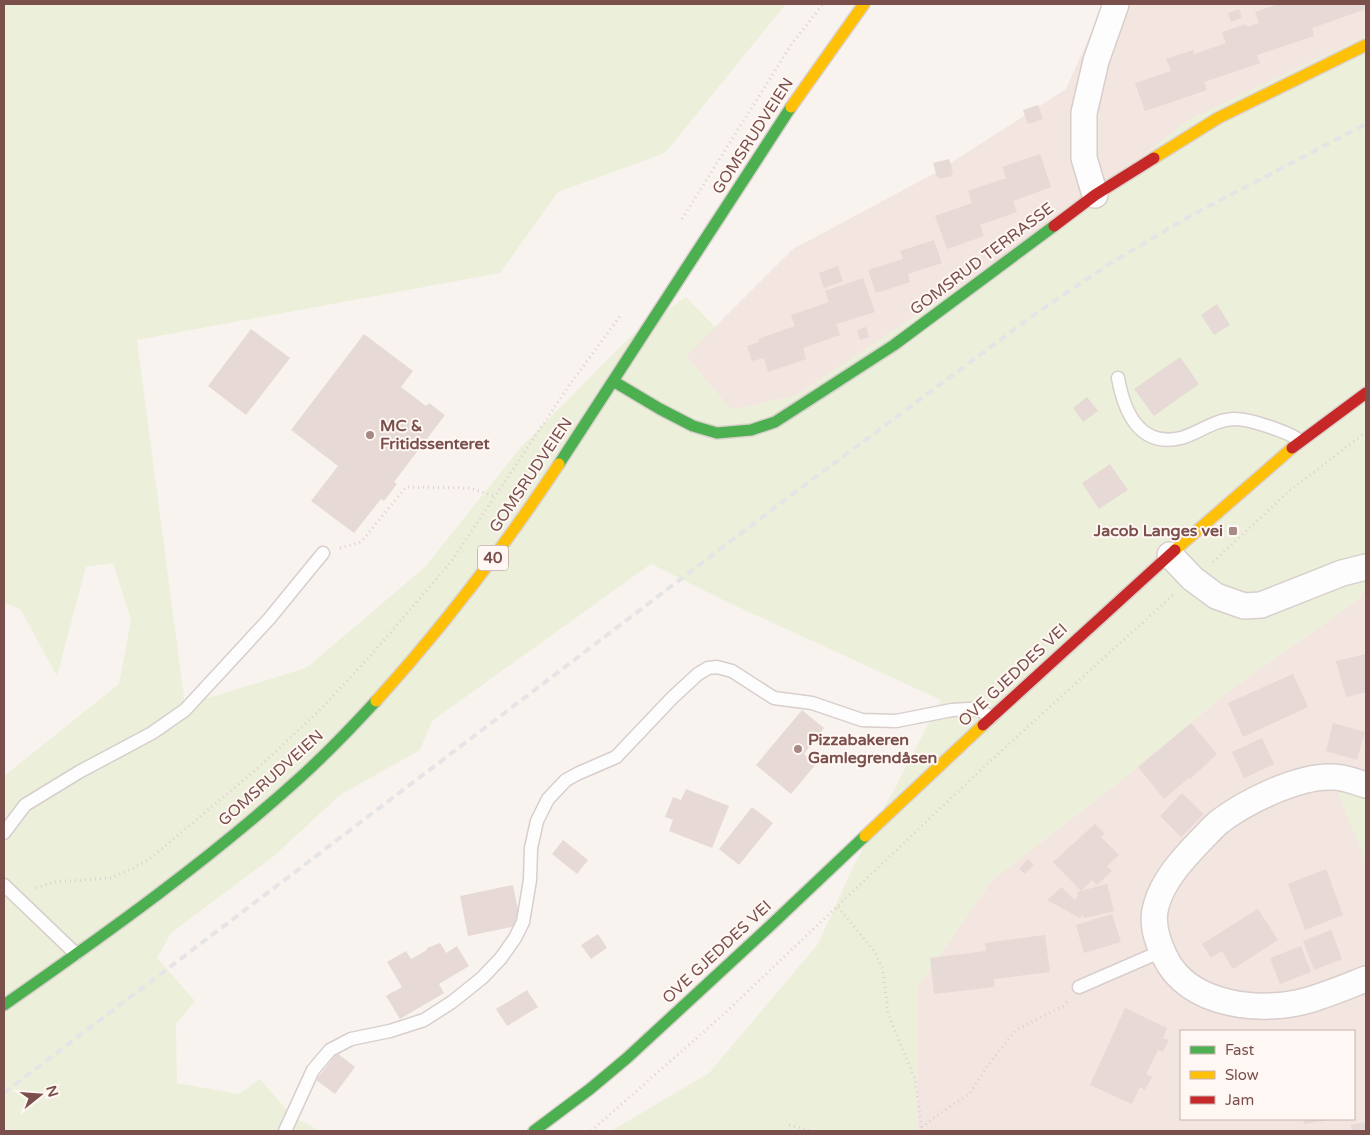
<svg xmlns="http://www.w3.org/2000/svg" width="1370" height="1135" viewBox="0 0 1370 1135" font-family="'Varela Round',sans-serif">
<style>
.residential{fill:#f3e5df;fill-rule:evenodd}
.green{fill:#ecf0da}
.building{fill:#e6d9d6}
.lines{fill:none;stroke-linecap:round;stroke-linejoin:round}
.lane-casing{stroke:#d8cecc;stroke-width:15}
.street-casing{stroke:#d8cecc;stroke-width:28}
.fast-casing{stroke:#dad0cd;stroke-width:14}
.slow-casing{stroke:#dad0cd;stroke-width:14}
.jam-casing{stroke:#dad0cd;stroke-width:14}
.path{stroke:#dcd1d0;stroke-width:3;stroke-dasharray:1 4;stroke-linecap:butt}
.lane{stroke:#fefdfd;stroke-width:12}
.street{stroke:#fefdfd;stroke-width:25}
.fast{stroke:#4caf50;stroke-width:11}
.slow{stroke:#ffc107;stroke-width:11}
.jam{stroke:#c62828;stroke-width:11}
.rail{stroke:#e5e4e6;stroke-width:4;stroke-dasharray:8 5;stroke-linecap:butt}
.poi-dot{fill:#a78985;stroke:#fff7f3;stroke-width:2}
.labels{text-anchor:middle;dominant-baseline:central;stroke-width:4;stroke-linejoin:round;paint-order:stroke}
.shield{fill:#fff7f3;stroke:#a3827e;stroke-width:1}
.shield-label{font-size:15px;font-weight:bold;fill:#7b504c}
.street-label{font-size:16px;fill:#7b504c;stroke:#fff7f3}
.poi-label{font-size:16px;font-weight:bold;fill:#7b504c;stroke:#fff7f3;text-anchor:start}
</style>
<rect width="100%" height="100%" fill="#f9f3ef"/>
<path class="residential" d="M1104 4H1366V36L1069 214 795 396 731 410 686 356 793 249 935 173 1066 89Z
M1366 585V1131H918V986L992 880 1115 785 1234 687 1359 599ZM1181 1031H1354V1119H1181Z"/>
<path class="green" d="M4 4H786L665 153 558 192 500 273 137 340 185 705 306 668 425 567 521 447 633 334 686 297 715 327 686 356 731 410 795 396 1069 214 1188 120 1366 36V585L1359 599 1234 687 1116 785 992 880 918 986V1131H611L709 1073 818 944 851 871 941 700 725 601 651 564 432 721 420 750 340 795 274 856 171 933 157 958 195 1001 176 1024 177 1083 239 1094 260 1079 292 1116 320 1131H4V776L119 684 131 620 113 563 86 567 57 676 20 609 4 603Z
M1337 791 1366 796V863Z"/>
<path class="building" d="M1279 4H1366V9L1312 28 1314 36 1257 55 1260 63 1204 82 1207 90 1145 111 1135 83 1171 71 1166 59 1193 50 1194 54 1226 43 1222 32 1246 24 1247 27 1259 23 1255 12Z
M1239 9 1242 18 1231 22 1228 13Z
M1038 105 1043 119 1028 124 1023 110Z
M1040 154 1051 187 1013 201 1017 212 980 225 984 236 947 249 935 216 972 203 968 191 1006 178 1002 167Z
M949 159 953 172 951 173 952 176 940 179 939 177H937L933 163Z
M934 240 942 263 908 274 910 282 876 293 868 270 903 259 900 251Z
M838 266 843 281 824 288 819 273Z
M863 278 875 312 836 324 840 335 803 348 806 359 768 372 764 358 752 361 747 346 759 342 758 339 795 326 791 315 829 302 825 291Z
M1217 304 1230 325 1214 335 1201 315Z
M866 327 869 337 860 340 857 330Z
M251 329 290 358 246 415 208 386Z
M364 334 413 371 401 387 426 406 429 403 445 415 394 482 397 484 384 501 381 499 354 533 311 501 338 466 291 430Z
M1180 357 1199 384 1154 416 1134 389Z
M1087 397 1098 411 1083 422 1073 408Z
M1110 464 1128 490 1099 509 1082 483Z
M1366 654V692L1346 697 1336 661Z
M1293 674 1308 707 1243 737 1228 703Z
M802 710 824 728 804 754 816 764 791 794 756 765Z
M1191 723 1217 754 1190 779 1189 778 1164 799 1138 767Z
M1333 723 1365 732 1357 760 1326 751Z
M1262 738 1274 764 1244 778 1232 752Z
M686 789 729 806 712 848 669 831 673 820 665 817 673 797 681 800Z
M1182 793 1204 814 1181 837 1160 816Z
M752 807 773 823 739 865 719 849Z
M1095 824 1105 834 1101 837 1119 855 1107 866 1112 871 1097 885 1092 880 1081 891 1053 862Z
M563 840 588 860 577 874 552 854Z
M1028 859 1034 865 1025 874 1019 869Z
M1326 869 1343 915 1305 930 1288 884Z
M1107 884 1114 911 1084 918 1083 915 1080 918 1047 900 1062 887 1074 900 1078 896 1077 892Z
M513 885 521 925 468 936 460 896Z
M1258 909 1278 940 1233 969 1222 951 1211 958 1202 944Z
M1112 914 1121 942 1084 953 1076 925Z
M1331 930 1342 959 1314 970 1303 941Z
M598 934 607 948 591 959 581 945Z
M1045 935 1050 972 994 979V987L934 994 930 958 986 951 985 943Z
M440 943 446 953 457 946 469 966 439 984 444 993 400 1019 386 996 394 991V992L402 987 387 962 406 951 411 959 427 950V948Z
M1301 946 1311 972 1280 984 1270 958Z
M527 990 538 1007 507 1026 496 1009Z
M1125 1008 1167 1028 1163 1038 1169 1040 1163 1052 1158 1050 1146 1074 1152 1077 1145 1090 1140 1087 1132 1104 1090 1085Z
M337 1053 355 1067 335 1094 316 1080Z
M1303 1119H1329V1120L1304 1124Z
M1364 1122 1366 1129 1352 1131 1351 1125Z"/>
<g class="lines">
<g class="lane-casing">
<path id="lane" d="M1118 378C1124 411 1139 448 1181 438 1199 433 1215 419 1235 419 1248 419 1261 424 1273 428 1283 432 1292 434 1300 441
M4 833 25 805 79 772 152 733 185 710 269 619 323 553
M4 885 76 954
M1079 987 1162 951
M285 1131 313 1070 330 1050 351 1039 390 1031 424 1020 452 1002 482 978 501 958 515 938 523 922 530 880 531 848 537 821 548 799 566 780 579 773 616 757 672 698 698 674 708 668 717 667 732 671 774 698 812 703 862 720 896 721 952 710 969 709 979 710 992 717"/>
</g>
<g class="street-casing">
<path id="street" d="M1095 195 1084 158V113L1096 61 1116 4
M1170 555 1193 579 1216 596 1244 606 1261 605 1342 573 1366 567
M1366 785C1356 782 1344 777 1333 777 1299 775 1245 802 1219 822 1212 828 1206 835 1200 841 1182 860 1163 880 1156 906 1151 924 1157 941 1165 957 1188 1006 1262 1014 1309 1000 1329 994 1348 986 1366 979"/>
</g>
<g class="fast-casing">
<path id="fast" d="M613 381 660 409 693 426 717 433 751 430 775 422 894 345 1054 226
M559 464 791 107
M4 1005C107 933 211 859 304 774 329 751 353 726 376 701
M534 1131 590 1089 627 1058 771 925 865 836"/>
</g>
<g class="slow-casing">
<path id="slow" d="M791 107 864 4
M1154 158 1218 118 1366 45
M1175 550 1292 448
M376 701C443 627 504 547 559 464
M865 836 983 725"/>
</g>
<g class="jam-casing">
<path id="jam" d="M1054 226 1095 195 1154 158
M1292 448 1366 393
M983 725 1175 550"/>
</g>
<path class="path" d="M682 219 791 45 823 4
M340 548 361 542 406 487 469 488 495 496
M1213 562 1288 492 1366 432
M36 888 54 882 110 878 132 869 152 857 259 767 319 711 372 654 451 562 568 387 621 315
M838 907 875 952 883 970 888 1014 915 1079 922 1131
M789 1125 811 1131
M922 1128 932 1119 970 1093 989 1064 1016 1030 1063 1006 1067 1002
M591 1131 724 1014 987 764 1173 595"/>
<use href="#lane" class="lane"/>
<use href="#street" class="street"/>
<use href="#fast" class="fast"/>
<use href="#slow" class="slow"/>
<use href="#jam" class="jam"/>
<path class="rail" d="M4 1093 802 487 1035 314 1111 263 1190 216 1366 124"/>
</g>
<g class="poi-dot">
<circle cx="370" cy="435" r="5"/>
<rect x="1228" y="526" width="10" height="10" rx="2.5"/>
<circle cx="798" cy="749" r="5"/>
</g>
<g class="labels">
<rect class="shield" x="478" y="545.5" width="30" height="25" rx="4"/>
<g class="shield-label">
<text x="493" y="558">40</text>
</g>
<g class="street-label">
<text transform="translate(753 136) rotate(-57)">GOMSRUDVEIEN</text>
<text transform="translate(982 259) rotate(-37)">GOMSRUD TERRASSE</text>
<text transform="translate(531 475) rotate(-56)">GOMSRUDVEIEN</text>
<text transform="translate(1013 675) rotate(-43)">OVE GJEDDES VEI</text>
<text transform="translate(271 778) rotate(-42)">GOMSRUDVEIEN</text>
<text transform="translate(717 952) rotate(-43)">OVE GJEDDES VEI</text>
</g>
<g class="poi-label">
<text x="380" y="426">MC &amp;<tspan x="380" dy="18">Fritidssenteret</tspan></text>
<text x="1223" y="531" text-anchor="end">Jacob Langes vei</text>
<text x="808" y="740">Pizzabakeren<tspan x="808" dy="18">Gamlegrendåsen</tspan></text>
</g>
</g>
<rect width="1370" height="1135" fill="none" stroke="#7b504c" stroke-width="10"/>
<rect x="1180" y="1030" width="175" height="90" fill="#fff7f3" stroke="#cab4b0"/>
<rect x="1190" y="1046" width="25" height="8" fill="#4caf50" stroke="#cab4b0"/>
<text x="1225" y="1055" font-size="15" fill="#7b504c">Fast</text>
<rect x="1190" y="1071" width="25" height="8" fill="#ffc107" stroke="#cab4b0"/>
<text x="1225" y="1080" font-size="15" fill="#7b504c">Slow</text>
<rect x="1190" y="1096" width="25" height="8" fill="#c62828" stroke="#cab4b0"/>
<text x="1225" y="1105" font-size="15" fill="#7b504c">Jam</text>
<g transform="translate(40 1095) rotate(73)" stroke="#fff7f3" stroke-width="4" paint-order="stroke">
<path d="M0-4L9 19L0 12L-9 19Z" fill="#7b504c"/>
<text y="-8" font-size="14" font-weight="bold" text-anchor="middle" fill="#7b504c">N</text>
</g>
</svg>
